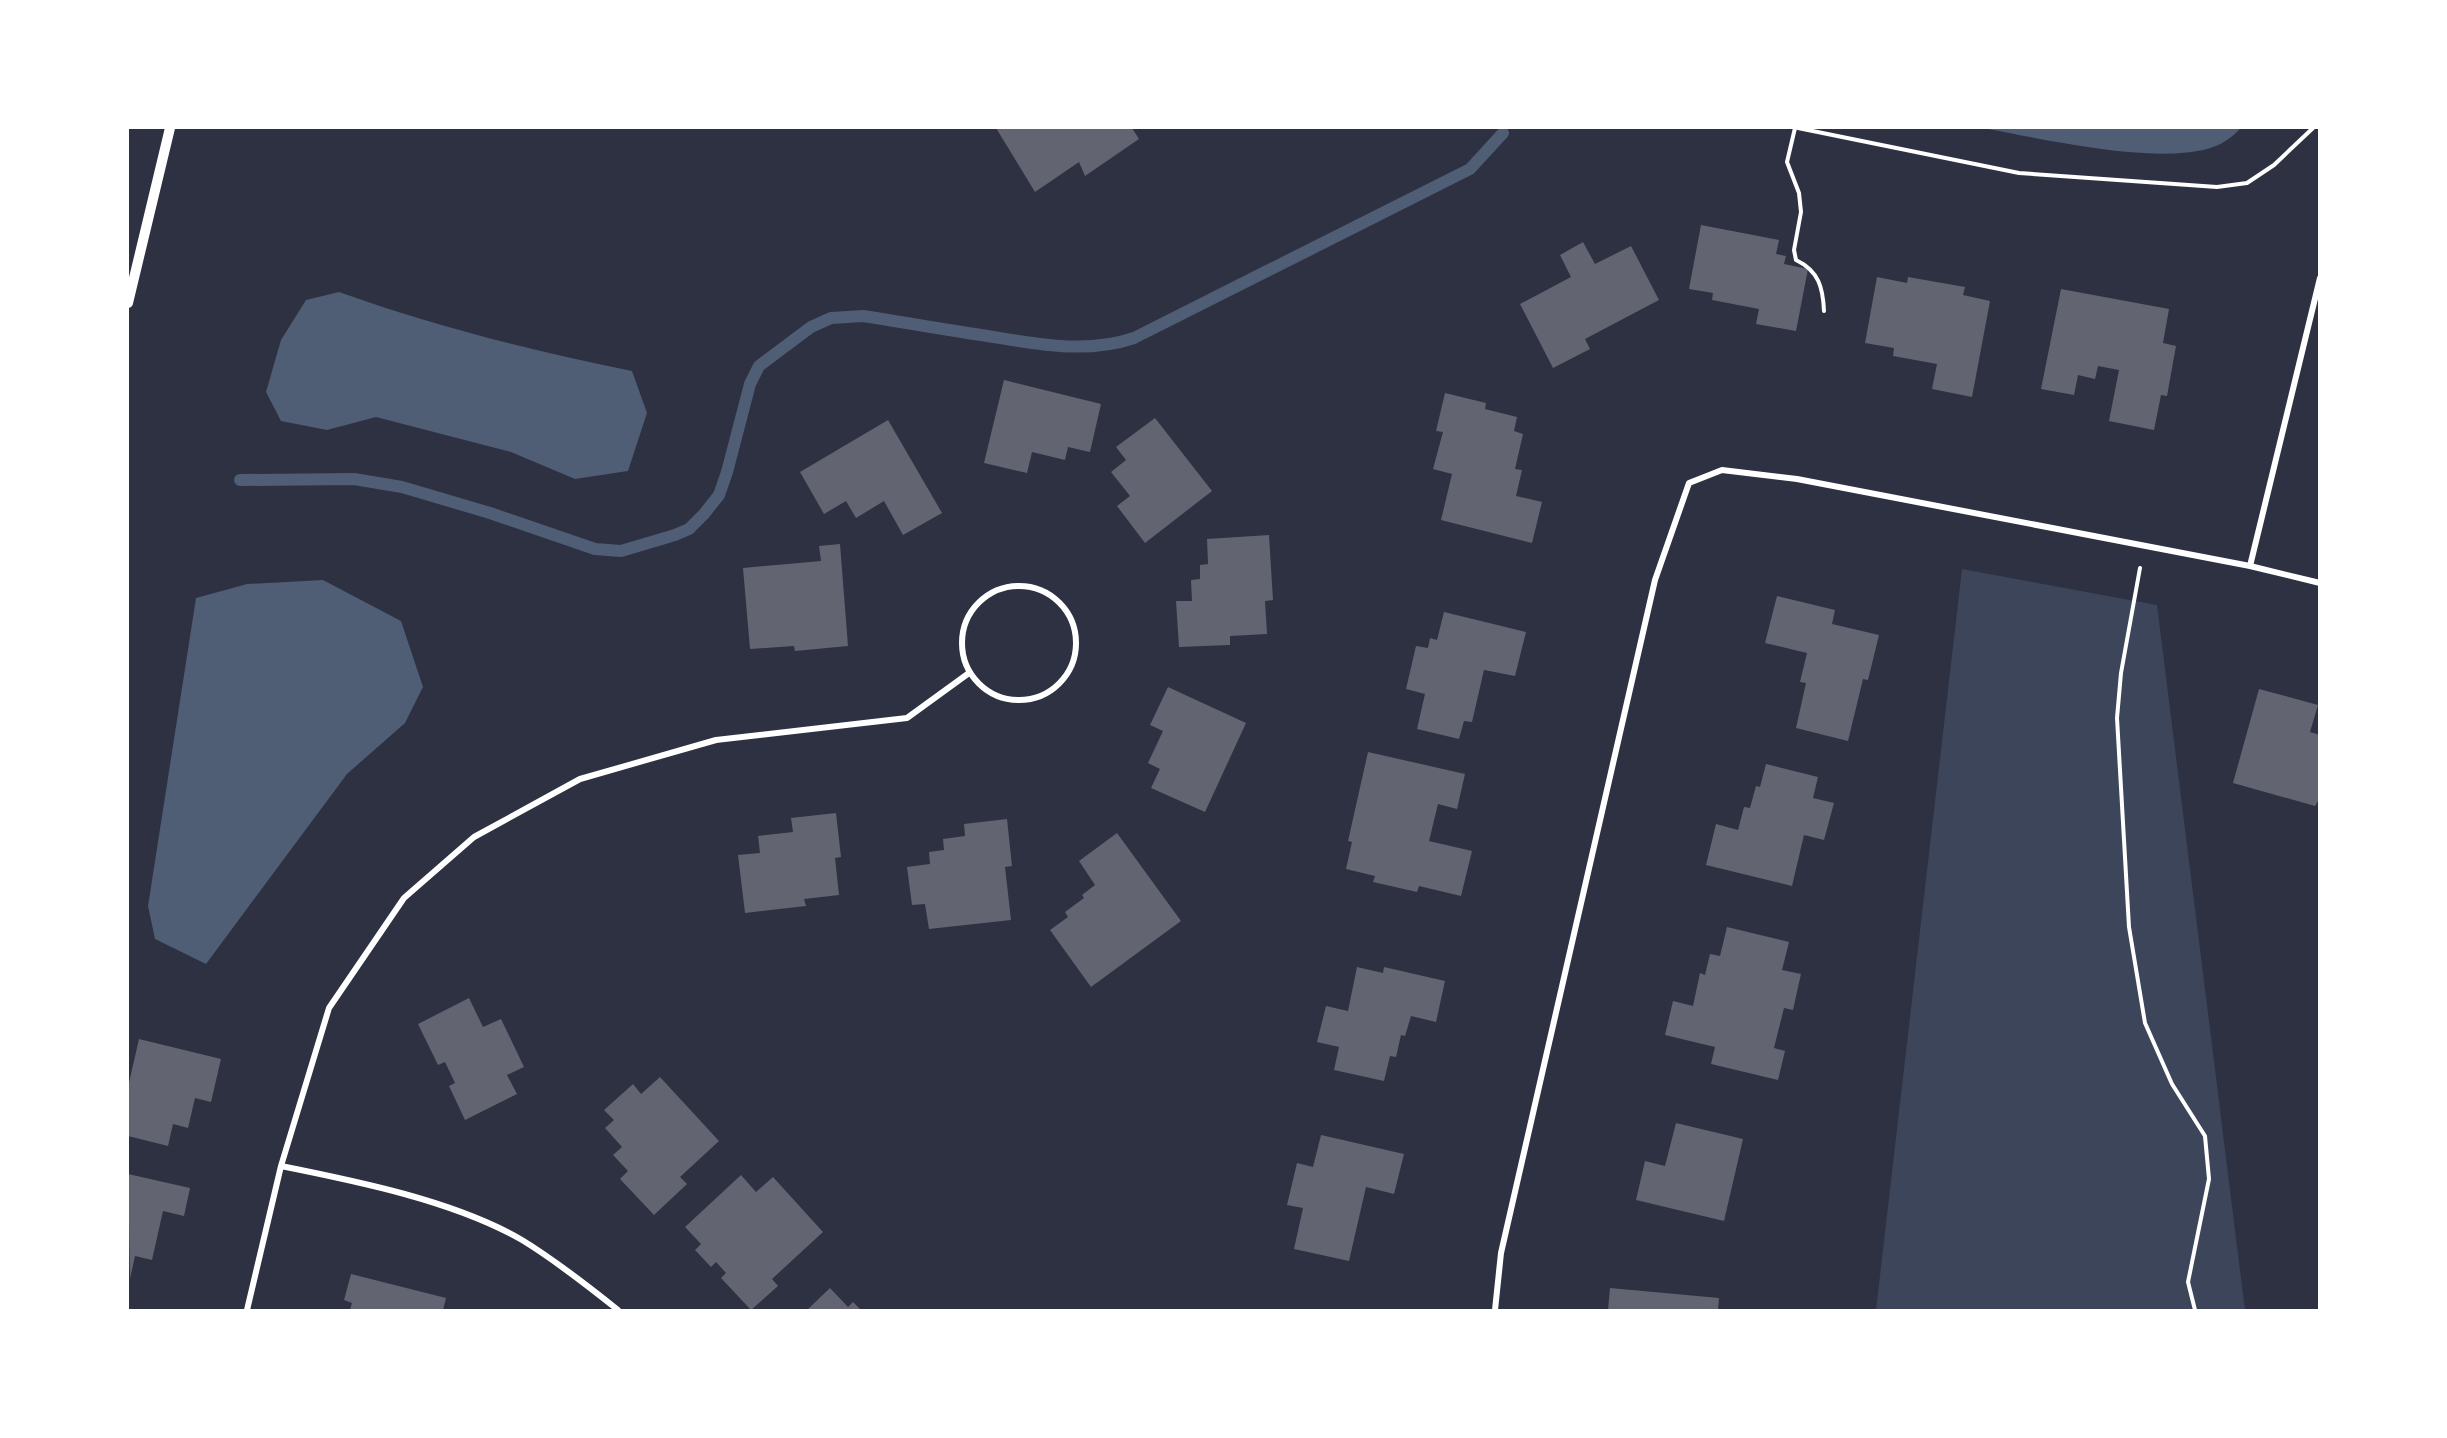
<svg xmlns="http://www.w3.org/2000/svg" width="2447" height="1438" viewBox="0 0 2447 1438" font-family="Helvetica,sans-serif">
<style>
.green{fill:#3c4559}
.water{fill:#4f5d75}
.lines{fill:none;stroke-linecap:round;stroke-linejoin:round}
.stream{stroke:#4f5d75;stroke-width:12}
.building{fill:#626471}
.path{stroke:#fff;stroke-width:4}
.minor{stroke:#fff;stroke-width:6}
.tertiary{stroke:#fff;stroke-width:10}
</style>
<rect width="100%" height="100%" fill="#2d3142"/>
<path class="green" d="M1962 569 2157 605 2245 1310H1876Z"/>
<path class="water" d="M1983 128H2241C2231 138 2222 145 2207 149 2150 164 2042 139 1983 128Z
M339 292C434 326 533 351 632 371L647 413 628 471 575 479 511 452 376 417 327 430 281 421 266 392 281 340 306 300Z
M323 580 401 621 423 687 405 723 347 774 206 964 155 939 148 906 196 598 247 584Z"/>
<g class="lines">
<path class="stream" d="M240 480 354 479 402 487 490 513 595 549 621 551 675 535 689 529 704 514 719 495 727 472 750 384 759 366 811 327 831 318 863 316C902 322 941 329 981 335 1032 343 1084 355 1134 338L1470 169 1503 133"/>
</g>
<path class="building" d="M996 128H1132L1139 139 1085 176 1079 162 1035 192Z
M1701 225 1779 240 1776 254 1786 256 1784 264 1808 269 1796 331 1756 324 1759 309 1712 300 1713 293 1689 289Z
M1583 242 1595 264 1631 246 1659 300 1585 339 1590 349 1553 368 1520 304 1571 277 1560 255Z
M1877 277 1907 283 1908 277 1965 287 1963 295 1990 301 1972 397 1932 389 1937 364 1893 356 1894 348 1865 343Z
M2061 289 2169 309 2163 343 2176 346 2167 396 2161 395 2154 430 2109 421 2119 370 2098 366 2095 379 2078 375 2074 395 2041 389Z
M1004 380 1101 404 1090 452 1068 447 1065 460 1032 452 1027 473 984 463Z
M1445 393 1486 403 1485 409 1517 417 1514 431 1523 434 1515 469 1522 470 1516 496 1542 502 1532 543 1441 520 1452 474 1433 469 1443 432 1436 431Z
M1155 418 1212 491 1145 543 1117 506 1130 496 1111 472 1126 460 1116 447Z
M888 420 942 513 903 535 884 501 856 518 846 501 824 514 800 472Z
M1269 535 1273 600 1265 601 1267 634 1230 636V645L1179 647 1176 601H1192L1191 580 1200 579V565L1208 564 1207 539Z
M840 544 848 646 795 651 794 646 750 649 743 568 821 561 819 546Z
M1777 596 1835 610 1832 624 1879 635 1868 680 1863 679 1848 741 1796 728 1806 683 1800 682 1807 653 1765 643Z
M1444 612 1526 632 1515 676 1484 670 1472 722 1464 721 1459 739 1417 729 1425 694 1406 689 1416 646 1428 648 1430 638 1437 640Z
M1168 687 1246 723 1205 812 1151 788 1160 769 1148 763 1163 731 1150 725Z
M2259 689 2318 705 2310 732 2320 735V798L2315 806 2233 783Z
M1368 752 1465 774 1457 809 1438 804 1429 841 1472 851 1461 896 1419 886 1417 892 1373 882 1375 876 1346 869 1352 842 1348 841Z
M1766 764 1818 777 1813 798 1834 803 1824 840 1804 835 1792 886 1706 865 1716 824 1738 830 1744 807 1750 808 1756 786 1760 787Z
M836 813 841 857 835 858 839 895 804 899 806 906 745 913 738 855 760 853 758 836 793 832 791 818Z
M1007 819 1012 866 1005 867 1011 920 929 929 925 904 912 905 907 867 930 864 929 852 944 850 943 839 965 836 964 824Z
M1117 833 1181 921 1091 987 1050 930 1068 917 1065 912 1084 898 1082 895 1095 885 1079 861Z
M1727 927 1789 942 1782 970 1801 974 1793 1010 1784 1008 1774 1048 1785 1051 1778 1080 1711 1064 1715 1047 1665 1035 1673 1001 1693 1006 1700 973 1705 975 1710 954 1720 956Z
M1357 967 1383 973 1384 967 1445 981 1436 1022 1411 1016 1405 1036 1401 1035 1396 1057 1390 1056 1384 1081 1334 1070 1339 1047 1317 1042 1326 1006 1348 1011Z
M469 998 483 1027 501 1019 524 1067 507 1075 517 1094 465 1120 449 1086 455 1083 445 1062 438 1065 418 1024Z
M139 1039 221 1059 211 1102 195 1098 188 1128 173 1124 168 1146 128 1136V1087Z
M660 1077 719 1141 680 1177 687 1184 654 1215 620 1179 628 1171 613 1155 622 1147 605 1128 614 1120 604 1110 633 1084 641 1094Z
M1676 1123 1743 1139 1724 1221 1636 1200 1645 1161 1665 1166Z
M1321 1135 1404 1154 1394 1194 1366 1187 1349 1261 1294 1249 1303 1208 1287 1205 1297 1163 1313 1167Z
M128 1174 190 1188 184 1216 163 1211 152 1260 135 1256 130 1279Z
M741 1175 756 1192 773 1177 823 1232 772 1279 778 1286 751 1310 721 1278 726 1273 716 1262 711 1267 695 1250 701 1244 685 1227Z
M351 1274 446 1298 443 1310H350L352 1303 344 1300Z
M830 1288 848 1307 853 1302 861 1310H807Z
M1610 1288 1719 1298 1718 1310H1608Z"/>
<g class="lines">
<path class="path" d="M1795 128 1787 162 1799 193 1801 212 1794 250 1796 260C1819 271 1823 288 1824 311
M1798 128 2019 173 2217 187 2247 183 2274 165 2313 128
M2140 568 2121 673 2117 718 2129 927 2145 1023 2172 1084 2205 1136 2209 1179 2188 1282 2195 1310"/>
<path class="minor" d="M2250 566 2320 278
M962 643a57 57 0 1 1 114 0a57 57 0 1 1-114 0Z
M281 1166C356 1181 455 1201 522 1240 555 1260 588 1286 618 1310
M247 1310 281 1166 329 1008 404 898 474 837 580 779 716 740 907 718 969 673
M1495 1310 1501 1253 1655 580 1689 483 1722 470 1797 479 2250 566 2320 583"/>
<path class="tertiary" d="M128 303 170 128"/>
</g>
<rect width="2447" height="1438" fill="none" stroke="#ffffff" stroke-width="258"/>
</svg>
